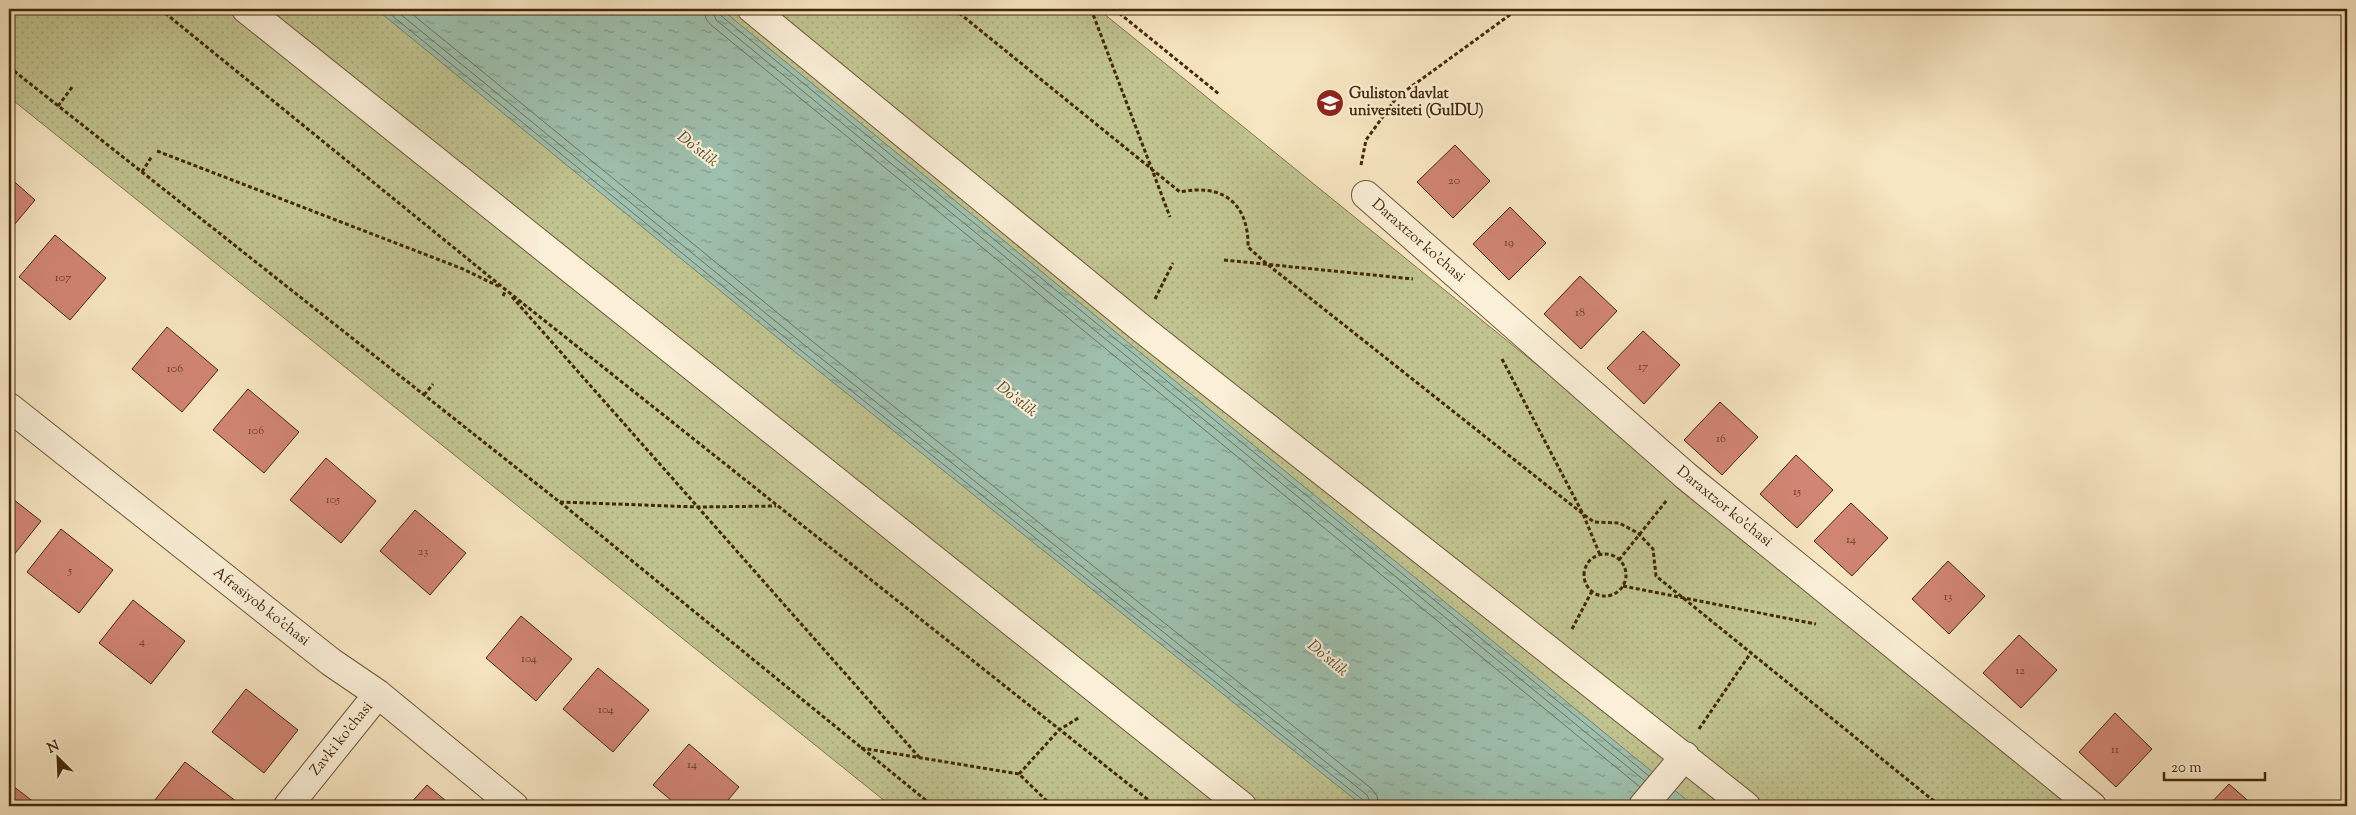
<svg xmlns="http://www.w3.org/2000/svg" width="2356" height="815" viewBox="0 0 2356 815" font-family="'Sorts Mill Goudy',serif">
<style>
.grass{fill:url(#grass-dots);stroke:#82764c}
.water{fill:url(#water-ripples);stroke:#7a836c}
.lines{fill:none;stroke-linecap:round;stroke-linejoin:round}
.shore{stroke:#70745b;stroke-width:1}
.building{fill:#d18574;stroke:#432808}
.minor-casing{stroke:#705836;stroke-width:30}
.path{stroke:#432808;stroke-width:3;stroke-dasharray:4 2.5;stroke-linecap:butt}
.minor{stroke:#faefd7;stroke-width:28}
.labels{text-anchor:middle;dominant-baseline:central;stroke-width:4.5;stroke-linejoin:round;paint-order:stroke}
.number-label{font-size:12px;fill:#663f23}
.poi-label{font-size:15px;font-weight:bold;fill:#432808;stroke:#faefd7;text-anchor:start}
.street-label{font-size:15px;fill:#432808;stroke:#faefd7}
.water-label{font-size:16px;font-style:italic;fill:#5a4e32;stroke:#faefd7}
</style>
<defs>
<pattern id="grass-dots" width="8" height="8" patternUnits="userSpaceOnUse" patternTransform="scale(1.25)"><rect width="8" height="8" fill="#c1c490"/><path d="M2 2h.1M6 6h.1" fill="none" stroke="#a7a87b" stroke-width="1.8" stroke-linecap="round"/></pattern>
<pattern id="water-ripples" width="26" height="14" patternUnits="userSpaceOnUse" patternTransform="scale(1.25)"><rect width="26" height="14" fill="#9ec0ae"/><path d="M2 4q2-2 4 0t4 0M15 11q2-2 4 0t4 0" fill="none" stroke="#829c8c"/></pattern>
</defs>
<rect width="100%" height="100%" fill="#f7e6c2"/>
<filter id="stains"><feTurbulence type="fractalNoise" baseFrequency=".004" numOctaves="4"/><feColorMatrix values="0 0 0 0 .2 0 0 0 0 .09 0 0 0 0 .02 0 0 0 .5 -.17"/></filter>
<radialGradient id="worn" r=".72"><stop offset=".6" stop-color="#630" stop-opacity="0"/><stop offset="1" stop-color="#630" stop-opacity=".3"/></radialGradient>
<path class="grass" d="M9 9H1098L2081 806H891L9 97Z"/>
<path class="water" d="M376 9H721L1694 806H1363L795 352Z"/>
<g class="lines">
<path class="shore" d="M384 9 798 348 1363 800 1366 806
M394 9 802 343 1367 795 1372 806
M406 9 807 337 1372 789 1377 796 1379 806
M704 9 706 19 711 25 1640 787
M712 9 716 20 1645 781
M718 9 720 15 1649 776"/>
</g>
<path class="building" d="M1455 145 1490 181 1453 218 1417 182Z
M9 177 35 200 9 231Z
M1510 207 1546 243 1509 280 1473 244Z
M55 235 106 278 70 320 19 277Z
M1580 276 1617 311 1581 349 1544 314Z
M167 327 218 370 182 412 132 369Z
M1643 331 1680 365 1644 404 1607 368Z
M248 389 299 432 264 473 213 430Z
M1720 402 1758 437 1722 475 1684 440Z
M1796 455 1833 490 1797 528 1760 494Z
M326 458 376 501 341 543 290 500Z
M9 496 41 521 9 561Z
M1851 503 1888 538 1852 576 1814 541Z
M415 510 466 553 430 595 380 551Z
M61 529 113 570 79 613 27 572Z
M1948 561 1985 596 1949 634 1912 599Z
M133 600 185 641 151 684 99 643Z
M521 616 572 659 536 701 486 658Z
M2019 635 2057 670 2021 708 1983 673Z
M598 668 649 710 613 752 563 709Z
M246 689 298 730 264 773 212 732Z
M2115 713 2152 749 2116 787 2079 752Z
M689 744 739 787 723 806H678L653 785Z
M185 762 237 802 234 806 151 805Z
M9 783 39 806H9Z
M2229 784 2254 806H2208Z
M427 785 452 806H408Z"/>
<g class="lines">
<g class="minor-casing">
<path id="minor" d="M246 9 1242 806
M752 9 1141 328 1746 806
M1366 195 1686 476 2092 806
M9 407 331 662 378 694 514 806
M288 806 378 694
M1643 806 1685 756"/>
</g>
<path class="path" d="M160 9 506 290 1156 806
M954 9 1180 192C1222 183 1249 203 1248 247L1267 264 1583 514 1594 522 1619 523 1638 533 1653 549 1656 576 1940 806
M1091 9 1170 217
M1114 9 1219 94
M9 67 566 507 933 806
M58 106 73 86
M157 151 463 269 500 287
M1361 165 1366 140 1397 97 1518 9
M142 172 152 156
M1224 260 1413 279
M503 296 506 290
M512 297 919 757
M1155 299 1173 263
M1502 359 1583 514 1600 555
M424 395 433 384
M560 502 698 507 776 506
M1584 575a21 21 0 1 1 42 0a21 21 0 1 1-42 0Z
M1619 560 1667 500
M1623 586 1816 624
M1572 629 1592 591
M1699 729 1750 654
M861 748 1019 774 1052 806
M1019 774 1059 730 1080 717"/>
<use href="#minor" class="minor"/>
</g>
<defs>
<g id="university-disc" transform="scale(1.4375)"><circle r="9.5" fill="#8f2418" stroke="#faefd7"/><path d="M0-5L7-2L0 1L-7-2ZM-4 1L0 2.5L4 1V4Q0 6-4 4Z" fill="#fff"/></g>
</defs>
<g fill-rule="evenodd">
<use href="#university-disc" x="1330" y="103"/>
</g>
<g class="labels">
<g class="number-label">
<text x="1454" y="181">20</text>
<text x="1509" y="243">19</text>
<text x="63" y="278">107</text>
<text x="1580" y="313">18</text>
<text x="1643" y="367">17</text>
<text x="175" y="369">106</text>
<text x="256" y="431">106</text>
<text x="1721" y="439">16</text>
<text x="1797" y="492">15</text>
<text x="333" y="500">105</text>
<text x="1851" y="540">14</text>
<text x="423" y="552">23</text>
<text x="70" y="571">5</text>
<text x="1948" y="597">13</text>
<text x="142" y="642">4</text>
<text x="529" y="659">104</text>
<text x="2020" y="671">12</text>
<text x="606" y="710">104</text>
<text x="2115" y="750">11</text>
<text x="692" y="765">14</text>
</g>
<g class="poi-label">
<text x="1349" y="94">Guliston davlat<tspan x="1349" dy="17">universiteti (GulDU)</tspan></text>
</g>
<g class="street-label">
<text transform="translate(1418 241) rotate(41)">Daraxtzor ko'chasi</text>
<text transform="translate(1724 507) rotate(39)">Daraxtzor ko'chasi</text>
<text transform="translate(261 607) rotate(38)">Afrasiyob ko'chasi</text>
<text transform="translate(342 739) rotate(-51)">Zavki ko'chasi</text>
</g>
<g class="water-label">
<text transform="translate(697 150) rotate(38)">Do'stlik</text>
<text transform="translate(1016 400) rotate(38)">Do'stlik</text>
<text transform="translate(1327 659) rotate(40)">Do'stlik</text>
</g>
</g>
<rect width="2356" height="815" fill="none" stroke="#f7e6c2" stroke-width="30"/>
<rect x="10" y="10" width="2336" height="795" fill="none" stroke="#432808" stroke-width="2.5"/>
<rect x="15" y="15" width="2326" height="785" fill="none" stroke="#432808"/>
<g transform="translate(58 758) rotate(336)" stroke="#faefd7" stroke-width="4" paint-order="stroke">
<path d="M0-4L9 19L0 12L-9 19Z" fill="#432808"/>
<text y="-8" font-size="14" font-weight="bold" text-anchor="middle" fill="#432808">N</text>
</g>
<path d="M2164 772v8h101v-8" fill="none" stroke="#432808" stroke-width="2.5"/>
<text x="2171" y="772" font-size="15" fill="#432808" stroke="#faefd7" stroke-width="4" paint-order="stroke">20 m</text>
<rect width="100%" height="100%" filter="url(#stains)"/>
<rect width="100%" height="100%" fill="url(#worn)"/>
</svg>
